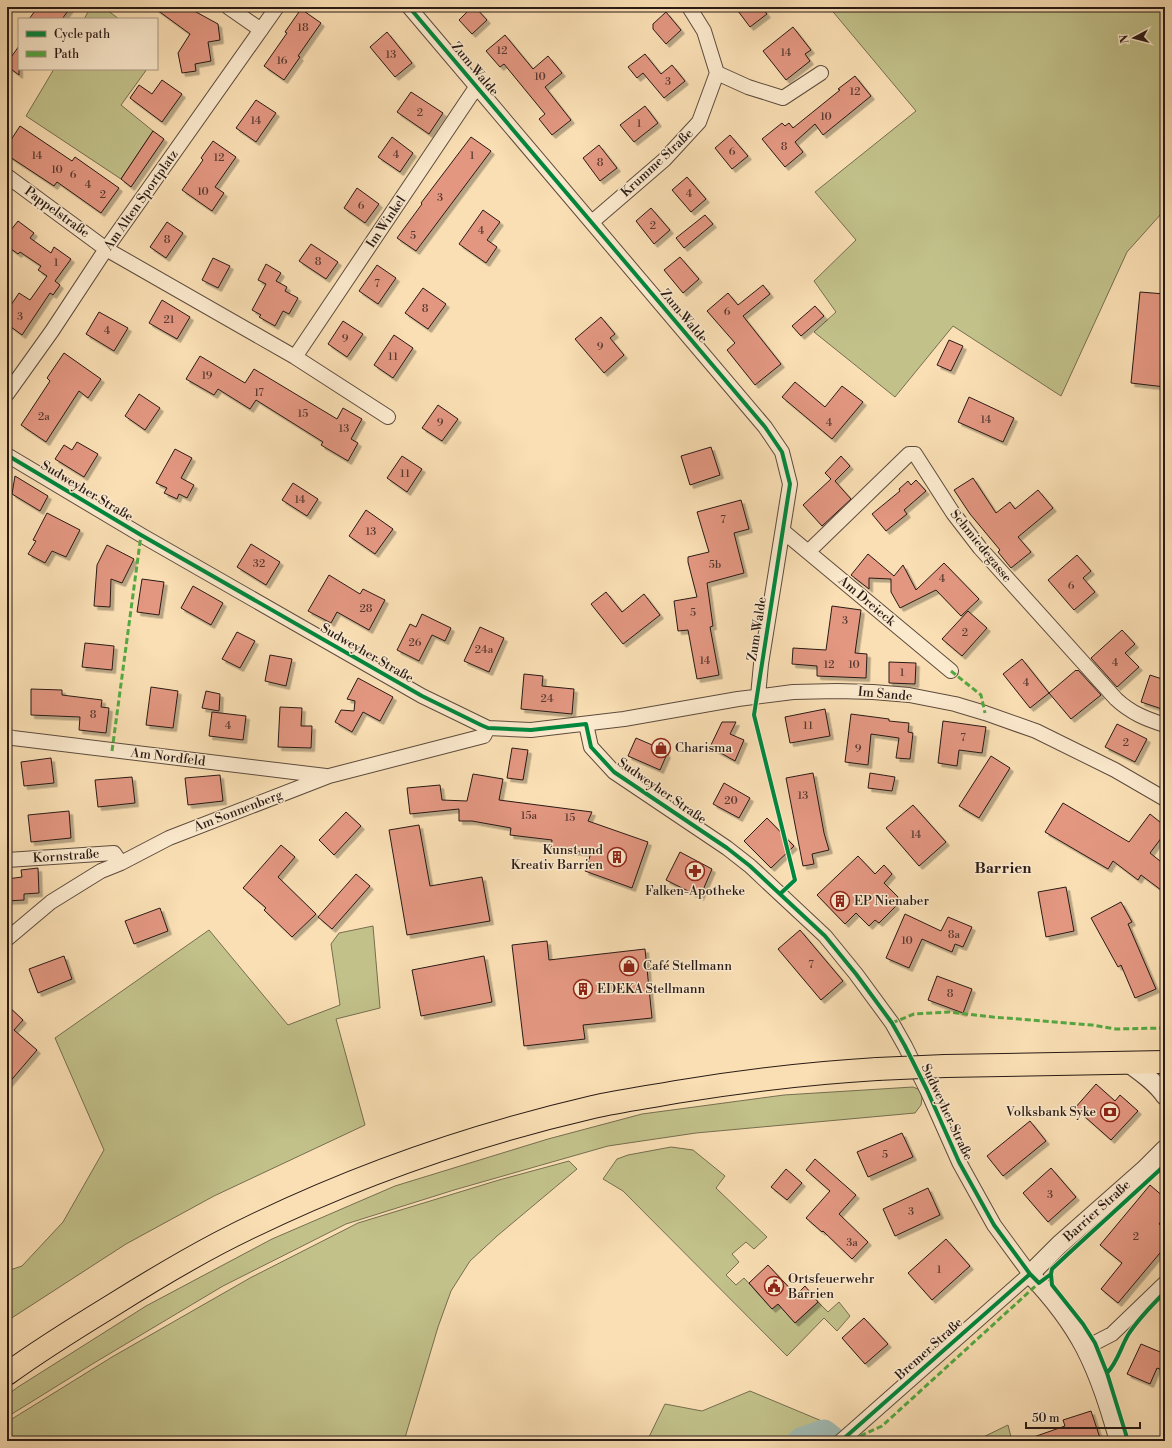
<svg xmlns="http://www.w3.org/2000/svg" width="1172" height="1448" viewBox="0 0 1172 1448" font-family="'Libre Bodoni',serif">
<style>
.green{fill:#c2c18a;stroke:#766e50}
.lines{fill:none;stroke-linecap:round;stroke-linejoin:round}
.river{stroke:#a1bbb5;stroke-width:27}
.building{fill:#e39781;stroke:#291a15;filter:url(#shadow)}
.minor-casing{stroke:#5d4b3d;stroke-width:16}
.tertiary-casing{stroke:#5d4b3d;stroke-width:20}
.primary-casing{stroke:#291a15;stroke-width:24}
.minor{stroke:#fceace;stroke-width:14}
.tertiary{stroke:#fceace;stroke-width:18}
.primary{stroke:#fadfb4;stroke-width:22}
.primary-bridge-casing{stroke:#291a15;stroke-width:24;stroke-linecap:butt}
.primary-bridge{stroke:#fadfb4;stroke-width:22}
.quiet{stroke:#53a942;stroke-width:3;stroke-dasharray:6 3;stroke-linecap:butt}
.cycleway-casing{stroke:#fceace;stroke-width:6}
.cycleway{stroke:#00873e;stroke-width:4}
.labels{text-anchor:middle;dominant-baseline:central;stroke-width:3;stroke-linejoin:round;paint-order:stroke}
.number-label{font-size:11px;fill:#583930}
.street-label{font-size:13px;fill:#291a15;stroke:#fceace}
.poi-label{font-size:13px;fill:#291a15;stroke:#fceace;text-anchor:start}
.quarter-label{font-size:15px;font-weight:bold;fill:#291a15;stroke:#fceace}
</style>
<defs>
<filter id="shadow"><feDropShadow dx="3.5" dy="3.5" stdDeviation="0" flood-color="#0004"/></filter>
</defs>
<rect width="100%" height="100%" fill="#fadfb4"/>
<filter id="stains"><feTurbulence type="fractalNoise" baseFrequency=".005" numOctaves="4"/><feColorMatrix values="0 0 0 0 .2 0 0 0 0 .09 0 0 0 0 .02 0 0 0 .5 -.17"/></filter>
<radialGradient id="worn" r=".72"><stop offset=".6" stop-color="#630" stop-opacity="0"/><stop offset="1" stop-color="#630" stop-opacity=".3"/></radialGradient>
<path class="green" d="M91 7H103L119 19H84Z
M829 7H1165V196L1161 214 1127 252 1061 396 953 326 895 397 814 332 836 312 814 281 856 240 815 192 916 111Z
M54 69H147L121 105 153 131 121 179 26 116Z
M373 926 380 1008 336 1019 365 1125 214 1196 126 1244 7 1321V1271L22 1266 63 1222 104 1150 55 1038 209 930 288 1025 340 1005 331 944 339 933Z
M913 1087 923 1091 921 1105 915 1113 696 1133 608 1146 454 1190 346 1224 223 1286 94 1363 7 1417V1395L18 1387 146 1306 272 1239 395 1186 548 1139 642 1114 784 1095Z
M671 1147 693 1150 725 1176 716 1188 767 1237 754 1249 746 1242 732 1254 739 1262 726 1275 736 1285 744 1278 772 1309 778 1304 795 1323 818 1302 828 1312 839 1302 850 1316 837 1331 824 1318 787 1356 623 1191 603 1179 617 1159 628 1155Z
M569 1161 577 1169 497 1236 470 1261 451 1291 438 1327 404 1441H7V1422L112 1357 250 1278 358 1223 499 1180Z
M750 1391 829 1424 811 1441H647L665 1404 702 1411Z
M1008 1425 1012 1441H975Z"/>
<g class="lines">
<path class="river" d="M801 1441 824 1433 834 1441"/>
</g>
<path class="building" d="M38 7H71L62 19H29Z
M153 7H187L218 24 220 40 208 42 211 61 195 64 196 71 182 73 178 53 190 34Z
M472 7H475L487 20 472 34 459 20Z
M735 7H761L767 14 750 27Z
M301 9 321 23 298 56 300 57 284 80 264 66 287 33 285 32Z
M666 12 681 30 666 44 653 29V24Z
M793 27 811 50 805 54 810 61 786 80 763 51Z
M387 32 412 63 395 77 370 47Z
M505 35 533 69 548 56 562 73 545 87 571 120 552 135 539 119 545 114 504 64 500 67 486 51Z
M19 46V75L7 66V63Z
M645 54 661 74 672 65 685 81 664 98 643 73 637 78 628 67Z
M855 76 871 96 823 135 815 124 795 142 803 152 785 167 762 139 782 123 785 126 789 123 793 128 840 90 838 89Z
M162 80 182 94 162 122 130 98 139 85 152 94Z
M411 92 443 113 429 134 397 112Z
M256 100 276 113 256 142 236 128Z
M645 106 658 123 634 142 620 125Z
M20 126 72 161 75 157 119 188 101 213 57 182 54 186 7 155V146Z
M153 131 164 139 131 187 121 179Z
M730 135 748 156 732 169 715 148Z
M392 137 413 153 400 172 378 157Z
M471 137 491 151 416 251 397 238 422 204 421 203Z
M213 141 236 157 215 187 224 193 212 211 182 190 203 160 201 158Z
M599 145 617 168 600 181 583 158Z
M687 177 706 199 691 212 672 190Z
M357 188 379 204 365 223 344 208Z
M651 208 670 230 654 244 636 221Z
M483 210 500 222 487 240 497 247 486 263 459 244Z
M705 215 713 224 684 248 676 238Z
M18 221 34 233 30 238 51 253 54 247 71 259 55 281 60 285 53 295 50 293 22 335 7 324V311L19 293 30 300 47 276 38 270 41 266 20 252 18 254 7 246V235Z
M167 222 183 233 166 258 150 247Z
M311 244 338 262 326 279 299 261Z
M680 257 699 279 683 293 664 270Z
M213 258 230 266 218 288 202 280Z
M266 264 281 273 276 281 287 287 285 291 298 298 289 314 283 311 275 326 259 317 261 315 252 310 266 284 258 280Z
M377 265 396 278 378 304 359 291Z
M763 285 770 294 743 316 781 364 755 385 727 350 735 343 707 311 728 293 738 305Z
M423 288 446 304 428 329 405 313Z
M1140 292 1165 294V387L1131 383Z
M162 300 190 317 177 339 149 323Z
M815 306 824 316 801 336 792 326Z
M99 312 128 328 114 351 86 334Z
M601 317 615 334 610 338 624 355 604 373 575 339Z
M343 321 363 334 347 357 328 344Z
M394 335 413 348 393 378 374 365Z
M949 340 963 346 951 371 937 365Z
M64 353 101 379 88 398 79 391 46 442 21 425 50 381 47 378Z
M200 356 245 383 254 369 337 419 343 408 362 419 351 439 358 443 348 461 321 445 323 442 256 400 250 409 218 389 214 395 186 379Z
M795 382 825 407 842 386 863 402 832 439 782 397Z
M139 394 160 408 145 430 125 416Z
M969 397 1014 418 1003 442 958 422Z
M438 405 458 419 442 441 422 428Z
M77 442 98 454 84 477 55 459 64 445 72 450Z
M711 447 720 475 690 485 681 456Z
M175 449 192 458 181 478 194 485 187 498 179 494 177 499 164 493 167 488 156 483Z
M402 456 422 469 407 492 387 478Z
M841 456 850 466 835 481 851 499 822 526 803 505 831 479 825 473Z
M15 476 48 496 40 511 12 494Z
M973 478 996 513 1010 502 1015 509 1038 490 1053 508 1018 537 1031 552 1011 568 998 552 1000 550 970 514 954 490Z
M916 480 926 491 904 510 907 514 886 531 872 514 900 491 899 489 908 481 911 485Z
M293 483 318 499 307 516 282 500Z
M741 500 749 529 734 533 744 573 707 583 713 626 710 627 719 675 697 679 688 630 678 631 674 601 697 597 688 562V557L709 552 697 512Z
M366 510 393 529 375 554 349 536Z
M47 513 80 530 66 557 52 551 45 563 28 554 36 541 33 540Z
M251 544 280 562 266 585 237 567Z
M107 545 134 559 122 583 111 579 110 607 94 606 97 565Z
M868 554 894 576 903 565 916 590 944 563 979 599 961 616 936 590 900 608 891 592V579L869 578V589L851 575Z
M1077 555 1091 571 1083 578 1095 592 1074 610 1048 580Z
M329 575 360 594 363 589 385 600 369 630 337 612 331 623 308 611Z
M142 579 164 582 159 615 137 612Z
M193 586 223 603 211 625 181 608Z
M606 592 622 612 644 594 660 615 623 644 591 604Z
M832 606 861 610 855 653 867 654 866 678 817 676V666L792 664 793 648 826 650Z
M968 611 987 628 962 656 942 639Z
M422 614 451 628 445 641 432 635 419 661 397 650 410 624 416 627Z
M480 627 504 638 489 672 464 661Z
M1122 630 1135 644 1125 653 1139 667 1117 687 1091 658Z
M237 632 255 641 240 668 222 659Z
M85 643 114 646 112 670 82 667Z
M270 655 292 659 286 686 265 681Z
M1022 659 1049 693 1030 708 1003 674Z
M889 662 916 663 915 684 889 683Z
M1076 670 1077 671 1078 670 1101 695 1071 719 1049 693Z
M524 674 543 676 542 686 574 689 572 714 521 709Z
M1150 675 1165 680V710L1141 702Z
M358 678 393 697 380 721 363 712 352 732 335 722 341 710 354 711 355 701 347 699Z
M151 687 178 691 173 728 146 725Z
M31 689 62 690V695L102 700 101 707 109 708 106 733 79 730 80 717 31 715Z
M206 691 220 694 219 711 202 708Z
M280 707 302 708 301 726H312L311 748 278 747Z
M825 709 830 736 790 743 785 717Z
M212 712 246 716 243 740 209 736Z
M851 714 889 719V721L909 723 908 732 913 733 910 759 896 758 899 738 871 734 868 765 845 762Z
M943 721 986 727 982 753 959 750 957 766 938 763Z
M722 722H736L730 734 744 740 735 761 710 747Z
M1117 724 1147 739 1135 762 1105 747Z
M636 738 666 751 665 753 667 754 660 770 628 756Z
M512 748 528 750 523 780 507 778Z
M991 756 1010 768 979 818 959 806Z
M51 758 54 783 24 786 21 762Z
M813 773 824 833 829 850 812 854 814 864 803 866 786 778Z
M870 773 895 777 892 791 868 788Z
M473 774 503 779 499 800 592 812 588 821 648 842 632 888 585 871 591 853 551 849 552 840 510 835 511 828 472 821H459V809L410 814 407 788 440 785 442 800 467 801Z
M220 775 223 801 188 805 185 778Z
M132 777 135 803 98 807 95 780Z
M724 783 750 798 739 818 713 804Z
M1063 803 1129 842 1150 814 1165 826V833L1150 853 1165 865V893L1141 875 1138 880 1113 861 1108 869 1045 832Z
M913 805 946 842 919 866 886 828Z
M69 811 71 838 31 842 28 815Z
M346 812 361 826 334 855 319 840Z
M767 818 794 846 771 868 744 841Z
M419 825 430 886 482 877 490 921 407 935 389 830Z
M281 845 295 857 278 877 316 914 292 937 264 910 266 908 243 888Z
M680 852 712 869 700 897 666 880Z
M858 856 875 874 884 865 892 874 884 883 898 897 893 902 896 906 879 923 875 920 869 926 856 913 845 924 817 895Z
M38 868 39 893 24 894V900L7 901V879L22 877 21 870Z
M356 874 370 886 332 929 318 917Z
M1066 887 1074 931 1046 937 1038 892Z
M1121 902 1132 922 1128 924 1156 989 1135 998 1121 965 1118 967 1091 918Z
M160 908 168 931 134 944 125 921Z
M905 914 941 931 948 917 972 927 963 947 955 944 952 952 922 939 909 968 886 958Z
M800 930 843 981 821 1000 778 949Z
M547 941 549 960 645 949 652 1018 583 1025 585 1039 524 1046 512 945Z
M64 956 72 979 38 993 29 969Z
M484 956 492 1002 421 1016 412 970Z
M937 976 972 989 963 1013 928 1000Z
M7 1005 23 1020 14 1030 37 1050 7 1085Z
M1096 1084 1115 1101 1120 1095 1138 1111 1111 1140 1075 1108Z
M1030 1121 1046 1141 1003 1176 987 1156Z
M902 1133 913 1157 868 1177 857 1152Z
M815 1159 856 1195 839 1214 868 1242 852 1259 823 1231 822 1232 806 1218 830 1191 806 1170Z
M1051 1168 1076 1197 1048 1222 1023 1193Z
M786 1169 802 1183 787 1200 771 1187Z
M1150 1185 1165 1198V1216L1159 1224 1165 1229V1247L1118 1303 1101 1289 1122 1263 1100 1245Z
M928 1188 940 1215 895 1236 883 1209Z
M946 1239 970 1266 932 1300 908 1273Z
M768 1265 796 1295 805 1286 818 1302 795 1323 778 1304 772 1309 749 1283Z
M864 1318 888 1344 865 1364 842 1338Z
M1141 1344 1165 1354V1371L1157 1368 1150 1384 1127 1374Z
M1091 1411 1101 1441H1028V1439L1065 1426 1063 1420Z"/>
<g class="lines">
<g class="minor-casing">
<path id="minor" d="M228 7 261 30
M409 7 765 427 782 452 790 484 761 664 758 696
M717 73 748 87 783 98 821 73
M7 176 106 249 295 357 388 417
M592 222 664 160 699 122 717 73 704 31 689 7
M295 357 477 86
M7 394 52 331 106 249 277 7
M7 455 141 535 422 696 488 728 531 730 624 719 738 699 793 692 837 691 873 692 909 695 955 704 985 713 1036 731 1115 770 1165 799
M784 532 951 671
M808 552 909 454H915L953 513 980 548 1116 699C1131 713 1146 719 1165 725
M586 724 591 747 614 772 727 848 750 866 825 936 856 974 892 1023 905 1046 927 1090 959 1162 994 1225 1030 1274 841 1441
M7 736 13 738 326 776
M7 860 114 853 121 863
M7 939 51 902 101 871 121 863 169 838 329 776 484 736 488 728
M1085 1348 1112 1334 1165 1283"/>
</g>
<g class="tertiary-casing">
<path id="tertiary" d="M1127 1062C1140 1072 1156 1082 1165 1096
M1119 1441C1110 1410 1100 1377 1085 1348 1071 1321 1051 1296 1030 1274L1059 1245 1144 1170 1165 1149"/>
</g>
<g class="primary-casing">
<path id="primary" d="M945 1066 1165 1062
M7 1374C41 1349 77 1327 113 1305 148 1283 183 1262 219 1243 337 1182 464 1137 593 1107 620 1101 649 1097 676 1092 743 1081 810 1073 877 1069"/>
</g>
<use href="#minor" class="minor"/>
<use href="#tertiary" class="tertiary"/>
<use href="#primary" class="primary"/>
<g class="primary-bridge-casing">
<path id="primary-bridge" d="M877 1069 945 1066"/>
</g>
<use href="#primary-bridge" class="primary-bridge"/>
<path class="quiet" d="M951 671 981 695 985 713
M112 751 141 535
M892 1023 914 1014 949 1012 993 1017 1092 1025 1116 1029 1165 1028
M853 1441 858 1437 882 1426 1041 1281"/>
<g class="cycleway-casing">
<path id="cycleway" d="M409 7 765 427 782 452 790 484 754 715 795 880 780 894
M7 455 141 535 422 696 481 725 488 728 531 730 586 724 591 747 614 772 727 848 750 866 825 936 856 974 892 1023 905 1046 927 1090 959 1162 994 1225 1030 1274 1039 1283 1051 1274
M1107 1373C1117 1363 1121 1347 1128 1335 1138 1319 1152 1305 1165 1292
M841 1441 1030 1274
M1128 1441 1107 1373 1095 1343 1083 1324 1052 1285 1051 1274 1052 1269 1068 1254 1165 1165"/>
</g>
<use href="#cycleway" class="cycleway"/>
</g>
<defs>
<g id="shop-ring" transform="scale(1)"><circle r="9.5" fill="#fceace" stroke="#8f2418" stroke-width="1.5"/><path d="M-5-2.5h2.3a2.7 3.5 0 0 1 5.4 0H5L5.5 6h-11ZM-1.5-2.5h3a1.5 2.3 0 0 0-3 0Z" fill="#8f2418"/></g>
<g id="building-ring" transform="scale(1)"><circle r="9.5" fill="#fceace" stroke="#8f2418" stroke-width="1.5"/><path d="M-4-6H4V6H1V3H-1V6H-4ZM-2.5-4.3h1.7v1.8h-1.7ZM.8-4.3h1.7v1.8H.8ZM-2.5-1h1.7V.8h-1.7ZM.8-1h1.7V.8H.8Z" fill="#8f2418"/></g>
<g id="pharmacy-ring" transform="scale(1)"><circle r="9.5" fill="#fceace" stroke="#8f2418" stroke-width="1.5"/><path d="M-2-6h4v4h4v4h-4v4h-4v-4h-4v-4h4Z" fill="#8f2418"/></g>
<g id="bank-ring" transform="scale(1)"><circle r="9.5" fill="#fceace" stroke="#8f2418" stroke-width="1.5"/><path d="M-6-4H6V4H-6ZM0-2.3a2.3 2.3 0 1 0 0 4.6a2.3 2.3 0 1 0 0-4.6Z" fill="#8f2418"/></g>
<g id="civic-ring" transform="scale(1)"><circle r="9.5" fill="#fceace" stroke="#8f2418" stroke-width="1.5"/><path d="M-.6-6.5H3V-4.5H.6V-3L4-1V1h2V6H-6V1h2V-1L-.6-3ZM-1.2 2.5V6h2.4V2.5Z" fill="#8f2418"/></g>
</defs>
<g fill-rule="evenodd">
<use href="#shop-ring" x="661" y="748"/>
<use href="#building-ring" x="617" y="857"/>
<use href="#pharmacy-ring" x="695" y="871"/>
<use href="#building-ring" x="840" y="901"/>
<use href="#shop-ring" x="629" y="966"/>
<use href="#building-ring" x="583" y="989"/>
<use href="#bank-ring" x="1110" y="1112"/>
<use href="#civic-ring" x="774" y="1286"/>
</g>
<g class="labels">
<g class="number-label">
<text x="303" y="28">18</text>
<text x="502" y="51">12</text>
<text x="786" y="53">14</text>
<text x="391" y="55">13</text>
<text x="282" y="61">16</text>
<text x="540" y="77">10</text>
<text x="668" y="82">3</text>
<text x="855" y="92">12</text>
<text x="420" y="113">2</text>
<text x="826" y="117">10</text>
<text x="256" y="121">14</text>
<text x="639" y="124">1</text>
<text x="784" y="147">8</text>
<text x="732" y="152">6</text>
<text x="396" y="155">4</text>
<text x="37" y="156">14</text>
<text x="472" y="156">1</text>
<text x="219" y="158">12</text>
<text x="600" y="163">8</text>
<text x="57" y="170">10</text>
<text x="73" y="175">6</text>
<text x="88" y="185">4</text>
<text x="203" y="192">10</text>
<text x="689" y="194">4</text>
<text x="103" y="195">2</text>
<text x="440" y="198">3</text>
<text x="361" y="206">6</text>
<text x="653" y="226">2</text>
<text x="481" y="231">4</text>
<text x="413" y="236">5</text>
<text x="167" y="240">8</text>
<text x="318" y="262">8</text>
<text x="56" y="263">1</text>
<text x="377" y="284">7</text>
<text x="425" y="309">8</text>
<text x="727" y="312">6</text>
<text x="20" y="317">3</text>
<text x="169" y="320">21</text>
<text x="107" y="331">4</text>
<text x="345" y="339">9</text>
<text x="600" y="347">9</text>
<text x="393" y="357">11</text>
<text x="207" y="376">19</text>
<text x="259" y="393">17</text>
<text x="303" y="414">15</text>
<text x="44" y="417">2a</text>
<text x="986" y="420">14</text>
<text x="440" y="423">9</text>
<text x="829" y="423">4</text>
<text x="344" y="429">13</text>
<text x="405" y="474">11</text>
<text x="300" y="500">14</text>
<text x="723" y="520">7</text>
<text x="371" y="532">13</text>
<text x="259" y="564">32</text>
<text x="715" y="565">5b</text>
<text x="942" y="579">4</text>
<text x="1071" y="586">6</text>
<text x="366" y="609">28</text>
<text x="693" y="613">5</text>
<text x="845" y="621">3</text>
<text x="965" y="633">2</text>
<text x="415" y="643">26</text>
<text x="484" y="650">24a</text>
<text x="705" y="661">14</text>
<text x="1115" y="663">4</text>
<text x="829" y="665">12</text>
<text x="854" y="665">10</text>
<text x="902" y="673">1</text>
<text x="1026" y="683">4</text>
<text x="547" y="699">24</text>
<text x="93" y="715">8</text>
<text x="228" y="726">4</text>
<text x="808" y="726">11</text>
<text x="963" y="738">7</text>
<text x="1126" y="743">2</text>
<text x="858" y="749">9</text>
<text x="803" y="796">13</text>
<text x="731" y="801">20</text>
<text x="529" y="816">15a</text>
<text x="570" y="818">15</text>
<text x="916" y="835">14</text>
<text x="954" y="935">8a</text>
<text x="907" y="941">10</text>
<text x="811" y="965">7</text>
<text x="950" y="994">8</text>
<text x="885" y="1155">5</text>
<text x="1050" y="1195">3</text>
<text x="911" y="1212">3</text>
<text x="1136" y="1237">2</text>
<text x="852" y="1243">3a</text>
<text x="939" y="1270">1</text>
</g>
<g class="street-label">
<text transform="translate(475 69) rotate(50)">Zum Walde</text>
<text transform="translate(657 163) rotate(-43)">Krumme Straße</text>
<text transform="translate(141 200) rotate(-55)">Am Alten Sportplatz</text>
<text transform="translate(57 212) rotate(36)">Pappelstraße</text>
<text transform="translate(386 222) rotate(-56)">Im Winkel</text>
<text transform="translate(684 316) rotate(50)">Zum Walde</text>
<text transform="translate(87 491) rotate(31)">Sudweyher Straße</text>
<text transform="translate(981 546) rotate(51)">Schmiedegasse</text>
<text transform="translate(867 601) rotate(40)">Am Dreieck</text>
<text transform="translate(757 629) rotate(-81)">Zum Walde</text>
<text transform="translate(367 653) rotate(30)">Sudweyher Straße</text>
<text transform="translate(885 694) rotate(5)">Im Sande</text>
<text transform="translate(168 757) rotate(7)">Am Nordfeld</text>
<text transform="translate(662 791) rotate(35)">Sudweyher Straße</text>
<text transform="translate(238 811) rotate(-21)">Am Sonnenberg</text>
<text transform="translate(66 856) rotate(-4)">Kornstraße</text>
<text transform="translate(947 1112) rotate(65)">Sudweyher Straße</text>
<text transform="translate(1097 1211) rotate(-42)">Barrier Straße</text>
<text transform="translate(929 1349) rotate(-42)">Bremer Straße</text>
</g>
<g class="poi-label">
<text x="675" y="748">Charisma</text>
<text x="603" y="850" text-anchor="end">Kunst und<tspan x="603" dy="15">Kreativ Barrien</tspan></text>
<text x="695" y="891" text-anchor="middle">Falken-Apotheke</text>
<text x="854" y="901">EP Nienaber</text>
<text x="643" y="966">Café Stellmann</text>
<text x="597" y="989">EDEKA Stellmann</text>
<text x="1096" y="1112" text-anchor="end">Volksbank Syke</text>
<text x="788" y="1279">Ortsfeuerwehr<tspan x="788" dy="15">Barrien</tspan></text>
</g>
<g class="quarter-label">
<text x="1003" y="868">Barrien</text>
</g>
</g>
<rect width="1172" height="1448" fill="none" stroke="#fadfb4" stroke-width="24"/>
<rect x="8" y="8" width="1156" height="1432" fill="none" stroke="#291a15" stroke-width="2"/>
<rect x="12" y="12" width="1148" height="1424" fill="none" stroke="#291a15"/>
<rect x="18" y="18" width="140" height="52" fill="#fceace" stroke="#a89784"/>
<rect x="26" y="31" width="20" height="6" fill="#00873e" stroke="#a89784"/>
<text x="54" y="38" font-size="12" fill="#291a15">Cycle path</text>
<rect x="26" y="51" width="20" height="6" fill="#53a942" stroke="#a89784"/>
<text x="54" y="58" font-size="12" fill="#291a15">Path</text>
<g transform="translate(1134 38) rotate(263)" stroke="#fceace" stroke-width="3" paint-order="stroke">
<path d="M0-3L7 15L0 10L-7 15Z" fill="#291a15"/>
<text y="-6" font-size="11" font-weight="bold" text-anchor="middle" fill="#291a15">N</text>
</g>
<path d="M1026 1422v6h114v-6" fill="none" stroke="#291a15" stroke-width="2"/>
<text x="1032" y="1422" font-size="12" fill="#291a15" stroke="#fceace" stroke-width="3" paint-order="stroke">50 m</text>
<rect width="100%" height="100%" filter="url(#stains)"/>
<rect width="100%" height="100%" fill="url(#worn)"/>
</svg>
